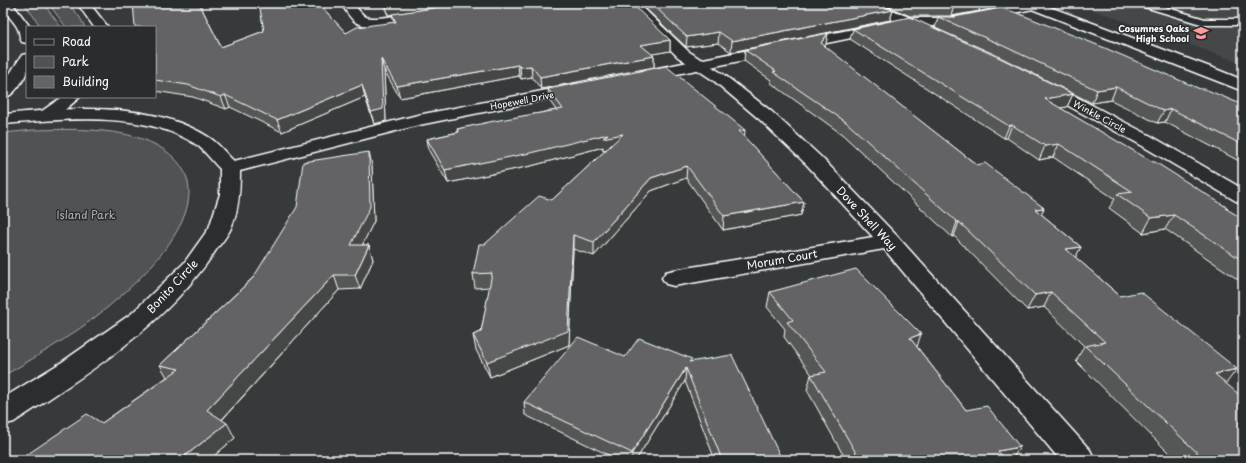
<svg xmlns="http://www.w3.org/2000/svg" width="1246" height="463" viewBox="0 0 1246 463" font-family="'Playpen Sans',sans-serif">
<style>
.built{fill:#444748}
.green{fill:#505354;stroke:#a8a9aa}
.lines{fill:none;stroke-linecap:round;stroke-linejoin:round}
.service-casing{stroke:#fff;stroke-width:3}
.minor-casing{stroke:#fff;stroke-width:3}
.tertiary-casing{stroke:#fff;stroke-width:3}
.secondary-casing{stroke:#fff;stroke-width:3}
.service{fill:#2a2d2e;fill-rule:evenodd}
.minor{fill:#2a2d2e;fill-rule:evenodd}
.tertiary{fill:#2a2d2e;fill-rule:evenodd}
.secondary{fill:#2a2d2e;fill-rule:evenodd}
.wall{fill:#555657;stroke:#fff}
.shaded-wall{fill:#454647;stroke:#fff}
.building{fill:#636465;stroke:#fff}
.labels{text-anchor:middle;dominant-baseline:central;stroke-width:3;stroke-linejoin:round;paint-order:stroke}
.far-poi-label{font-size:9px;font-weight:bold;fill:#fff;stroke:#2a2d2e;text-anchor:end}
.far-street-label{font-size:9px;fill:#fff;stroke:#2a2d2e}
.park-label{font-size:11px;fill:#b0b2b2;stroke:#2a2d2e}
.street-label{font-size:11px;fill:#fff;stroke:#2a2d2e}
</style>
<rect width="100%" height="100%" fill="#373a3b"/>
<filter id="ink" filterUnits="userSpaceOnUse"><feTurbulence type="fractalNoise" baseFrequency=".025" numOctaves="2"/><feDisplacementMap in="SourceGraphic" scale="8" xChannelSelector="R" yChannelSelector="G"/><feConvolveMatrix kernelMatrix="1 2 1 2 8 2 1 2 1" color-interpolation-filters="sRGB"/></filter>
<g filter="url(#ink)">
<path class="built" d="M1074 3H1243V64Z"/>
<path class="green" d="M24 3H43L61 27H41Z
M48 3H67L79 16 85 27H66Z
M34 130C72 129 122 127 156 145 230 185 162 259 123 294 87 327 45 352 3 376V133Z"/>
<g class="lines">
<g class="service-casing">
<path id="service" d="M1136 3H1151L1205 19H1243V25H1204L1138 5Z"/>
</g>
<g class="minor-casing">
<path id="minor" d="M3 3H12L30 27H27V43L22 42C19 38 20 33 18 29 14 20 3 13 3 3Z
M77 3H89L108 27H94Z
M341 3H353C357 8 361 14 366 17 376 21 410 13 422 11L426 12 428 15 426 18C409 22 373 31 357 23 350 19 345 9 341 3Z
M623 3H638L688 51 723 74 771 111 821 157 897 236 1090 450 1095 460H1060L884 249 674 286 666 284 662 278 666 272 674 270 873 237 807 165 759 119 713 80 678 57Z
M860 3H876L934 28 936 31 934 34H924L862 6Z
M27 54C27 59 28 65 27 70 25 80 13 96 3 99V84L22 55Z
M1045 82 1051 84 1151 136 1243 189V203L1236 201 1139 144 1039 90 1037 87 1039 84Z
M62 97H80L54 119 48 120 42 119 40 115 42 111Z"/>
</g>
<g class="tertiary-casing">
<path id="tertiary" d="M1025 3H1038L1039 5 1037 8 1033 9 951 26H909L643 81 638 79 635 76 638 73 643 71 909 18H951Z
M578 84 584 86 586 89 584 92 419 125 240 171C240 190 239 210 231 228 227 237 219 245 214 253 165 326 87 374 14 422L3 425V398L62 362 131 314 184 263 209 228 220 194V169C213 162 205 151 197 145 144 110 63 119 3 124V114C67 108 153 100 210 138 219 144 226 154 234 161L418 115Z"/>
</g>
<g class="secondary-casing">
<path id="secondary" d="M1022 3H1039L1218 70 1243 80V91L1024 6Z"/>
</g>
<use href="#service" class="service"/>
<use href="#minor" class="minor"/>
<use href="#tertiary" class="tertiary"/>
<use href="#secondary" class="secondary"/>
</g>
<path class="wall" d="M127 3H199L221 47 264 31 260 7 254 3H318L346 33 394 22 392 14 670 40V51L652 54 654 56V67L541 89 532 77 521 79 519 76 400 98 384 70 386 121 374 124 365 97 282 132 230 107 226 109 193 97 155 91V27Z
M382 3H466L388 15Z
M640 3H877L893 10 890 20 731 52 718 43 686 47Z
M880 3H981L979 11 951 16H910Z
M938 17 1200 89 1243 105V163L1165 122 1157 123 1111 100 1092 103 994 54 935 28Z
M853 29 1073 94 1067 107 1060 108 1228 208 1227 210 1243 219V283L1165 229 1143 233 1109 208 1115 199 1053 157 1039 160 1007 138H1004L850 39Z
M828 33 826 44 824 46 977 165 1044 208 1041 214 1081 247 1075 257 1120 296 1226 384 1243 460H1176L1076 361 1084 346 1044 307 1027 310 954 236 952 237 843 135 771 83V80L744 61 745 50Z
M548 89 744 137 804 202 801 215 723 230 686 178 651 191 594 256 573 249 569 345 490 377 476 350 473 335 481 332 490 287 475 288 473 274 485 244 552 200 606 150H603V147L531 166 448 183 429 151 427 139 458 132 457 129 556 110 549 100Z
M372 166 374 221 362 245H369L373 260 360 289 339 290 222 420 235 438 209 460H19L102 423 167 377 160 365Z
M770 292 917 347 966 410 1012 460H846L807 390 811 375H812L784 337 785 329 767 307Z
M625 357 691 362 782 460H715L685 381 636 460H619L525 415 524 402Z"/>
<path class="shaded-wall" d="M397 3H466L388 15 386 5Z
M971 3H981L979 11 951 16 954 6Z
M893 10 890 20 731 52 732 41Z
M719 32 718 43 686 47 687 37Z
M828 33 826 44 819 54 821 43Z
M670 40V51L641 56V45Z
M654 56V67L541 89 540 77Z
M381 59 384 70 386 121 374 124 371 112Z
M518 65 519 76 400 98 397 86Z
M531 66 532 77 521 79 520 67Z
M362 85 365 97 282 132 277 120Z
M1116 87 1111 100 1092 103 1097 90Z
M1073 94 1067 107 1040 111 1045 99Z
M225 95 230 107 226 109 221 97Z
M1171 109 1165 122 1157 123 1164 111Z
M1012 125 1007 138H1004L1009 126Z
M745 130 744 142 739 131Z
M608 134H623V146L603 150V147L531 166 448 183 445 170Z
M1059 144 1053 157 1039 160 1045 146Z
M369 152 372 166 374 221 355 260 351 245Z
M687 166 686 178 651 191 594 256V242L651 178Z
M804 202 801 215 723 230 724 216Z
M1044 208 1037 222 1035 209Z
M1174 215 1165 229 1143 233 1151 218Z
M957 222H959L954 236 952 237Z
M573 235V249L569 345 490 377 487 362Z
M369 245 373 260 360 289 355 275Z
M1081 247 1073 262 1066 249Z
M334 275 339 290 216 426 207 410Z
M1051 292 1044 307 1027 310 1035 295Z
M921 334 916 350 910 338Z
M686 368 685 381 636 460H632V453Z
M1237 369 1225 385 1215 374Z
M227 423 235 438 209 460H180Z
M1020 447 1012 460H993L998 451Z"/>
<path class="building" d="M133 3H199L221 47 264 31 259 3H318L346 33 357 27 396 22 392 14 469 3H631L670 40 641 45 654 56 540 77 531 66 520 67 518 65 397 86 381 59 383 109 371 112 362 85 277 120 225 95 221 97 188 85 155 80V27H135Z
M385 3H397L386 5Z
M651 3H877L893 10 732 41 719 32 687 37Z
M905 3H971L954 6H913Z
M1001 8 1017 13 1105 48 1200 89H1205L1243 105V145L1171 109 1164 111 1116 87 1097 90 997 43 938 17H954Z
M910 17 1000 58 1073 94 1045 99 1153 162H1155L1228 208H1225L1243 219V261L1174 215 1151 218 1117 194 1133 192 1059 144 1045 146 1012 125 1009 126 853 29Z
M828 33 821 43 977 165 985 163 1044 208 1035 209 1081 247 1066 249 1120 296 1141 292 1237 369 1215 374 1243 398V460H1205L1085 346 1105 342 1051 292 1035 295 959 222H957L846 122 773 72 776 71 745 50Z
M666 66 745 130 739 131 804 202 724 216 687 166 651 178 594 242 573 235 568 331 487 362 473 335 481 332 492 273 473 274 479 244H485L539 196 552 200 623 134 603 138 608 134 530 153 445 170 427 139 459 132 457 129 494 121 563 109 548 89Z
M369 152 370 207 351 245H369L355 275H334L207 410 227 423 180 460H19L87 414 102 423 179 369 160 365 253 278 297 207 303 162Z
M856 269 921 334 910 338 966 410 987 406 1020 447 998 451 1005 460H860L811 375 826 372 787 322 793 320 770 292Z
M578 337 625 357 639 338 692 359 689 362 732 355 782 460H722L686 368 632 453 524 402Z"/>
</g>
<defs>
<g id="school-bare" transform="scale(1.2)"><path d="M0-5L7-2L0 1L-7-2ZM-4 1L0 2.5L4 1V4Q0 6-4 4Z" fill="#ff9aa2" stroke="#2a2d2e" stroke-width="2.5" paint-order="stroke"/></g>
</defs>
<g fill-rule="evenodd">
<use href="#school-bare" x="1201" y="33"/>
</g>
<g class="labels">
<g class="far-poi-label">
<text x="1189" y="28">Cosumnes Oaks<tspan x="1189" dy="10">High School</tspan></text>
</g>
<g class="far-street-label">
<text transform="translate(522 100) rotate(-11)">Hopewell Drive</text>
<text transform="translate(1100 116) rotate(28)">Winkle Circle</text>
</g>
<g class="park-label">
<text x="86" y="214">Island Park</text>
</g>
<g class="street-label">
<text transform="translate(867 218) rotate(47)">Dove Shell Way</text>
<text transform="translate(782 259) rotate(-10)">Morum Court</text>
<text transform="translate(172 286) rotate(-47)">Bonito Circle</text>
</g>
</g>
<rect width="1246" height="463" fill="none" stroke="#2a2d2e" stroke-width="16"/>
<rect x="8" y="8" width="1230" height="447" fill="none" stroke="#fff" stroke-width="1.5" filter="url(#ink)"/>
<rect x="26" y="26" width="130" height="72" fill="#2a2d2e" stroke="#7f8182"/>
<rect x="34" y="39" width="20" height="6" fill="#2a2d2e" stroke="#7f8182"/>
<text x="62" y="46" font-size="12" fill="#ffffff">Road</text>
<rect x="34" y="56" width="20" height="12" fill="#505354" stroke="#7f8182"/>
<text x="62" y="66" font-size="12" fill="#ffffff">Park</text>
<rect x="34" y="76" width="20" height="12" fill="#636465" stroke="#7f8182"/>
<text x="62" y="86" font-size="12" fill="#ffffff">Building</text>
</svg>
